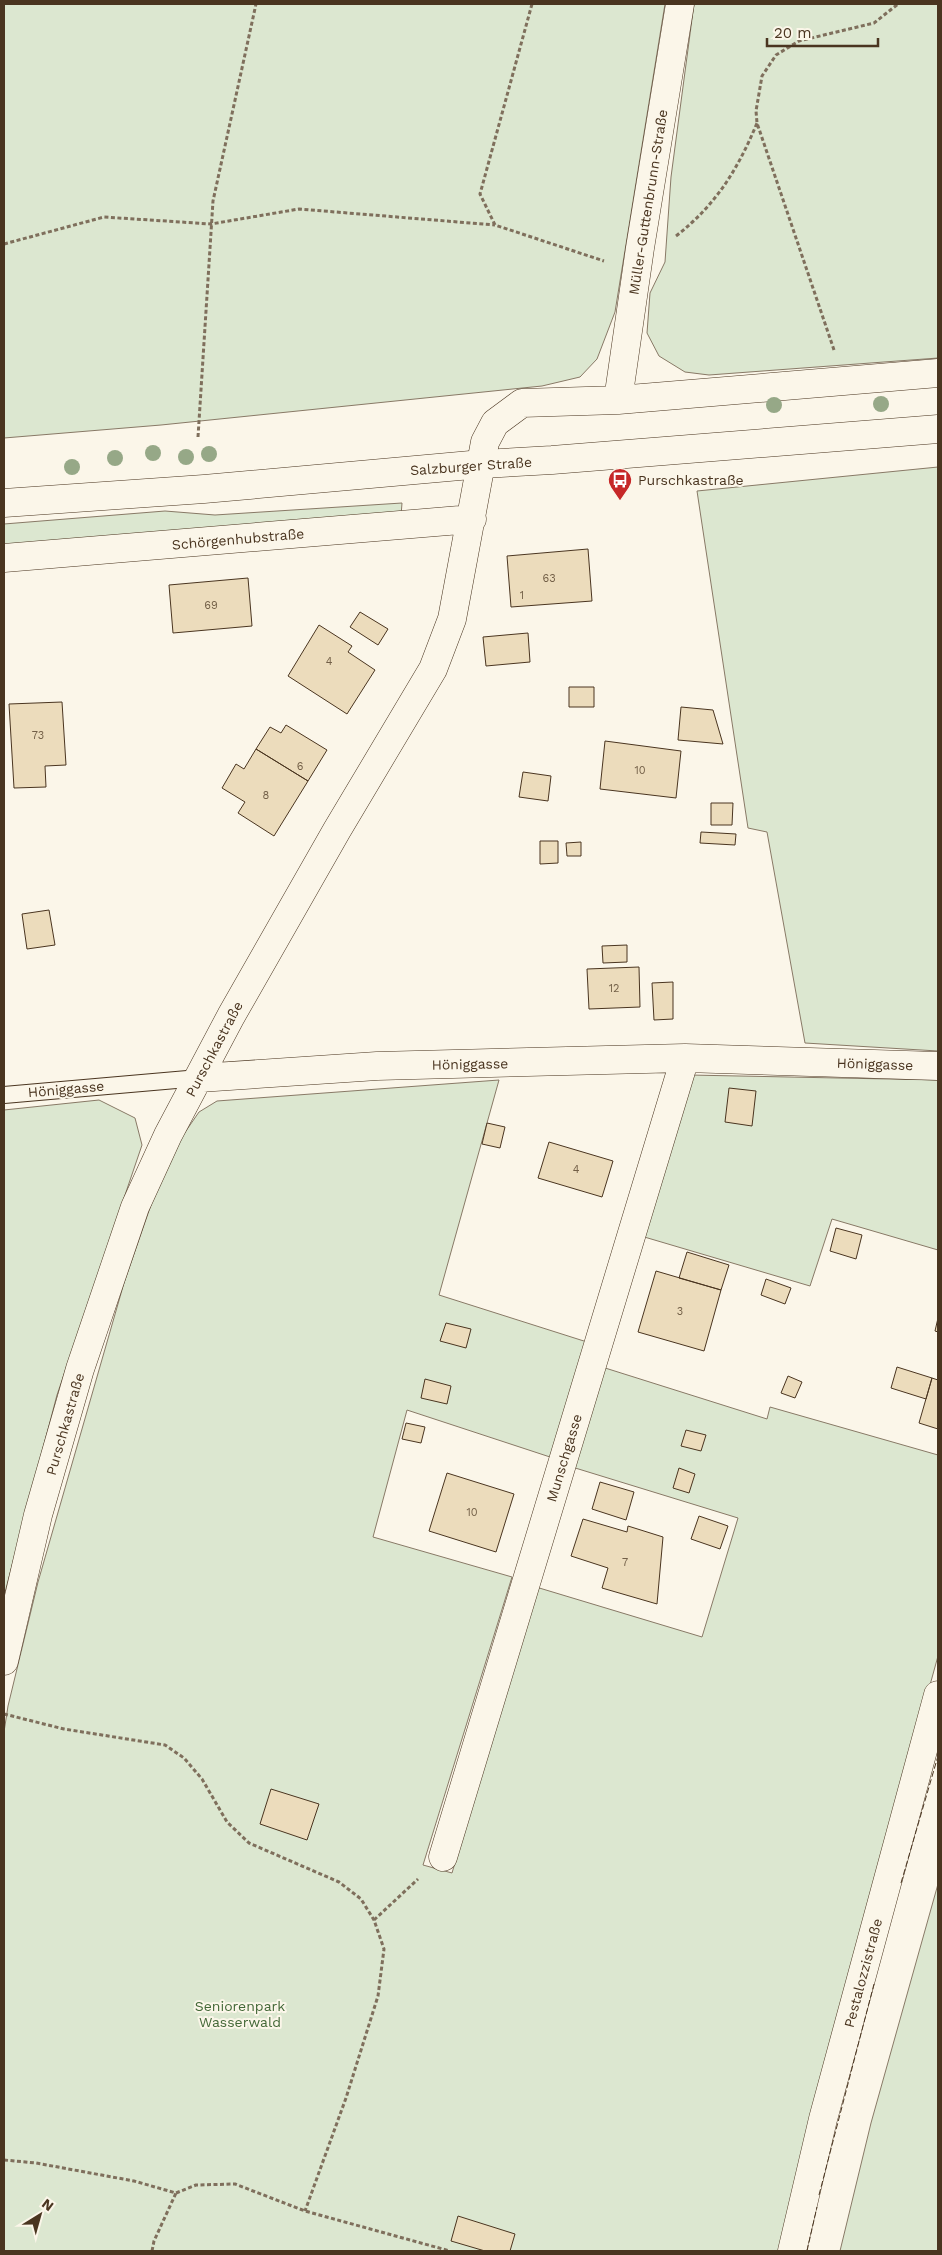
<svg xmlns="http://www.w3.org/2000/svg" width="942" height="2255" viewBox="0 0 942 2255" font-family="'Work Sans',sans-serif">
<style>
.green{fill:#dce7d0;stroke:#887966}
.building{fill:#ecdcbc;stroke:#4a3520}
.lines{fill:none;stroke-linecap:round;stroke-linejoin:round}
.service-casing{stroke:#4a3520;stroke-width:18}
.minor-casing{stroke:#4a3520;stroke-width:29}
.primary-casing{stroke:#4a3520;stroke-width:29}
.path{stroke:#7f6f5c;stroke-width:3;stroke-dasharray:4 2.5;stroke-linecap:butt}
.service{stroke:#fbf6e9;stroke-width:16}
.minor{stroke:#fbf6e9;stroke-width:28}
.primary{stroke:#fbf6e9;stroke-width:28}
.fence{stroke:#4a3520;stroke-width:1;stroke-dasharray:6 2.5;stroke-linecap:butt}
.tree{fill:#96a887}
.labels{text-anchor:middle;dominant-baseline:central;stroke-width:4;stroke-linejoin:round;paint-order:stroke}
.number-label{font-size:11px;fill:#725f47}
.street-label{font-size:14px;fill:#4a3520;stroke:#fbf6e9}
.poi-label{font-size:14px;fill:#4a3520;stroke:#fbf6e9;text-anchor:start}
.park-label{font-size:14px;fill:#436837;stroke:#fbf6e9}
</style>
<rect width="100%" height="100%" fill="#fbf6e9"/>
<path class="green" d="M4 4H665L615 312 597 359 580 377 542 386 161 425 4 438Z
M694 4H938V358L709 375 685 372 659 356 647 333 650 293 665 262 671 177Z
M938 467V1051L805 1043 767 832 748 828 697 491Z
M402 503 401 516 4 547V524L165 511 215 515Z
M689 1075 938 1080V1250L832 1219 810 1286 641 1236Z
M499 1080 439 1295 587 1342 550 1457 407 1410 373 1537 512 1577 423 1865 452 1873 536 1587 702 1637 738 1518 572 1467 602 1367 767 1419 770 1407 938 1455V1656L858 1946 779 2251H4V1732L8 1706 38 1582 124 1283 152 1202 179 1141 199 1112 217 1101Z
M99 1100 135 1118 142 1145 57 1395 4 1596V1110Z
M938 1884V2251H840L871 2123Z"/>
<path class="building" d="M588 549 592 601 511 607 507 556Z
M248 578 252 626 173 633 169 585Z
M360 612 388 629 378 645 350 627Z
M319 625 352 646 348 652 375 670 347 714 288 676Z
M528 633 530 662 486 666 483 637Z
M569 687H594V707H569Z
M62 702 66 765 45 766 46 787 14 788 9 704Z
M681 707 713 710 723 744 678 740Z
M286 725 327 750 308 781 256 749 270 727 281 733Z
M605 741 681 751 676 798 600 789Z
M256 749 308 781 274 836 238 813 245 802 222 788 236 764 244 769Z
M523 772 551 776 548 801 519 797Z
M711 803H733L732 825H711Z
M701 832 736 834 735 845 700 843Z
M540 841H558V863L540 864Z
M581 842V856H567L566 843Z
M49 910 55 945 27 949 22 914Z
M627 945V962L603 963 602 946Z
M639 967 640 1007 589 1009 587 969Z
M673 982V1019L654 1020 652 983Z
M729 1088 756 1091 752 1126 725 1122Z
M487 1123 505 1127 500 1148 482 1144Z
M549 1142 613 1161 602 1197 538 1178Z
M836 1228 862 1235 856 1259 830 1251Z
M687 1252 729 1265 721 1290 679 1278Z
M656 1271 721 1290 704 1351 638 1332Z
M766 1279 791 1288 785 1304 761 1295Z
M938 1318V1332L935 1331Z
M446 1323 471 1329 466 1348 440 1341Z
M897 1367 932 1378 926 1399 891 1388Z
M788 1376 802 1382 795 1398 781 1393Z
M932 1378 938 1380V1429L919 1423Z
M425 1379 451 1386 447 1404 421 1398Z
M406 1423 425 1427 421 1443 402 1439Z
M686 1430 706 1435 701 1451 681 1446Z
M679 1468 695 1474 689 1493 673 1488Z
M447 1473 514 1494 496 1552 429 1531Z
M600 1482 634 1492 626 1520 592 1509Z
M699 1516 728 1526 720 1549 691 1539Z
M583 1519 627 1532 628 1526 663 1537 657 1604 602 1588 608 1568 571 1556Z
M271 1789 319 1804 307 1840 260 1824Z
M458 2216 515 2234 510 2251H485L451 2241Z"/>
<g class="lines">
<g class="service-casing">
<path id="service" d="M4 1095 199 1078"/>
</g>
<g class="minor-casing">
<path id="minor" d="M618 400 640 248 680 4
M4 558 472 519
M199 1078 377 1066 685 1058 938 1066
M4 1661 38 1515 80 1369 135 1207 168 1135 231 1016 337 830 433 669 452 619 485 442 495 423 522 403 618 400 938 373
M443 1857 685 1058
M792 2251 823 2119 938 1695"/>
</g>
<g class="primary-casing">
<path id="primary" d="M4 503 204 489 482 464 552 460 938 429"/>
</g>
<path class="path" d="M532 4 480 194 495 225 604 261
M676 236C716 205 738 169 757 123
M4 244 104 217 211 224 299 209 495 225
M834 350 757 123 756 111 762 76 776 55 799 41 874 23 898 4
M198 437 213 201 256 4
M4 1714 64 1729 165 1745 184 1758 202 1779 227 1822 249 1843 339 1882 361 1899 374 1920 384 1949 378 1996 346 2098 305 2211
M374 1920 418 1879
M4 2160 36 2163 134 2181 176 2193 196 2185 235 2184 305 2211 450 2251
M152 2251 154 2241 176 2193"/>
<use href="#service" class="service"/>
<use href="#minor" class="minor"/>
<use href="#primary" class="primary"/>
<path class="fence" d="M901 1883 938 1756
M819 2195 874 1984
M807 2251 817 2207"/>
</g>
<g class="tree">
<circle cx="881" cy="404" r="8"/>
<circle cx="774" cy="405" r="8"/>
<circle cx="153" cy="453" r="8"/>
<circle cx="209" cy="454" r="8"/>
<circle cx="186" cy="457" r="8"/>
<circle cx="115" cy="458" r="8"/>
<circle cx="72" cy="467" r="8"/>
</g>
<defs>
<g id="bus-pin" transform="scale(1.25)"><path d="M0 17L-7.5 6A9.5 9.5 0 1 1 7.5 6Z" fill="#c62828" stroke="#fbf6e9"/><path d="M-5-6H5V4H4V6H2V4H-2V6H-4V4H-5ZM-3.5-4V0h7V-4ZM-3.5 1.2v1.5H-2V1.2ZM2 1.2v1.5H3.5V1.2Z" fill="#fff"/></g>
</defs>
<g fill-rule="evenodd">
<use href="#bus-pin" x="620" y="480"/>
</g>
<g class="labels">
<g class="number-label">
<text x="549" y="578">63</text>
<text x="522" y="595">1</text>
<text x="211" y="605">69</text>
<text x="329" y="661">4</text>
<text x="38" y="735">73</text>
<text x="300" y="766">6</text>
<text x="640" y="770">10</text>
<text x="266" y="795">8</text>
<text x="614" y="988">12</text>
<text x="576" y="1169">4</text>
<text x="680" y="1311">3</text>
<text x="472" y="1512">10</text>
<text x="625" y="1562">7</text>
</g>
<g class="street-label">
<text transform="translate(648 202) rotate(-81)">Müller-Guttenbrunn-Straße</text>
<text transform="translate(471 466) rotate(-4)">Salzburger Straße</text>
<text transform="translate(238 539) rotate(-5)">Schörgenhubstraße</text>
<text transform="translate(214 1049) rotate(-62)">Purschkastraße</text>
<text transform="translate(470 1064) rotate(-1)">Höniggasse</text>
<text transform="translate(875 1064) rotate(2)">Höniggasse</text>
<text transform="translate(66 1089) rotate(-5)">Höniggasse</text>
<text transform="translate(65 1424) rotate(-74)">Purschkastraße</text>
<text transform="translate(564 1458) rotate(-73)">Munschgasse</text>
<text transform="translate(863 1973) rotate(-75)">Pestalozzistraße</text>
</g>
<g class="poi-label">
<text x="638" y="480">Purschkastraße</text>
</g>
<g class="park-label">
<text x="240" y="2006">Seniorenpark<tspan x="240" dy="16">Wasserwald</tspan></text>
</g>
</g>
<rect width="942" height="2255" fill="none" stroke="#4a3520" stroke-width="10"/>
<g transform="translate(40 2215) rotate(37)" stroke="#fbf6e9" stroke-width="4" paint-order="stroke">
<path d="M0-4L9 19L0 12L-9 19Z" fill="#4a3520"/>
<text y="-8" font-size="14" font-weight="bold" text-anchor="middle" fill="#4a3520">N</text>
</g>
<path d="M767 38v8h111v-8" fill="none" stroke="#4a3520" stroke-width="2.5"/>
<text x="774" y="38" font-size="15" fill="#4a3520" stroke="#fbf6e9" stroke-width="4" paint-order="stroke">20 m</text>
</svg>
